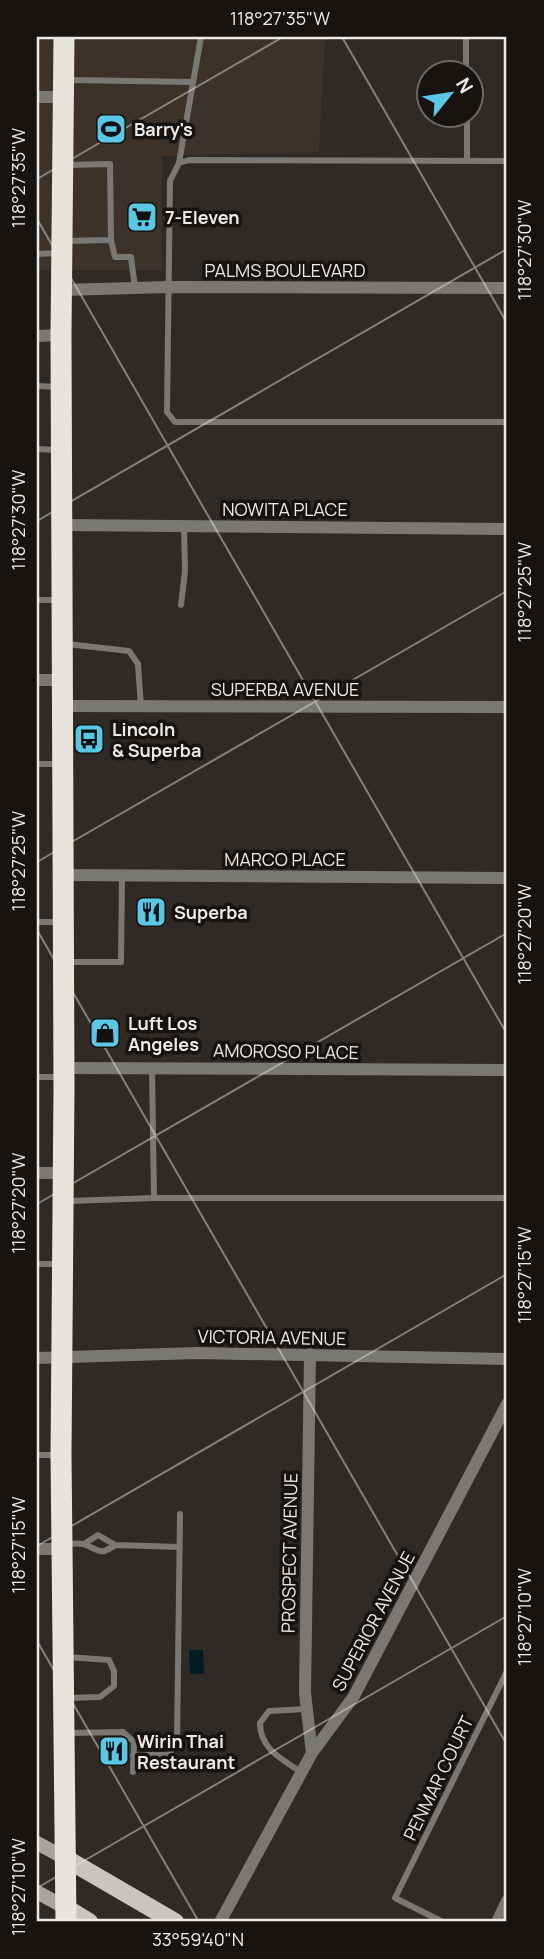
<svg xmlns="http://www.w3.org/2000/svg" width="544" height="1959" viewBox="0 0 544 1959" font-family="Manrope,sans-serif">
<style>
.built{fill:#3c3229}
.water{fill:#021c23}
.lines{fill:none;stroke-linecap:round;stroke-linejoin:round}
.lane{stroke:#7a7875;stroke-width:6}
.street{stroke:#7a7875;stroke-width:12}
.secondary{stroke:#a7a39f;stroke-width:14}
.primary{stroke:#cac4c0;stroke-width:18}
.highway{stroke:#e9e3dd;stroke-width:21}
.ticks{fill:none;stroke:#ece9e6;stroke-width:2;stroke-opacity:0.45}
.labels{text-anchor:middle;dominant-baseline:central;stroke-width:7;stroke-linejoin:round;paint-order:stroke}
.poi-label{font-size:18px;font-weight:bold;fill:#ece9e6;stroke:#161311;text-anchor:start}
.street-label{font-size:18px;fill:#ece9e6;stroke:#161311}
.neatline{fill:none;stroke:#ece9e6;stroke-width:2.5}
.ticks-label{font-size:18px;text-anchor:middle;fill:#ece9e6}
</style>
<rect width="100%" height="100%" fill="#2f2a26"/>
<path class="built" d="M37 37H325L319 152 162 156V270H37Z"/>
<path class="water" d="M189 1650H203L204 1674H190Z"/>
<g class="lines">
<path class="lane" d="M466 37V74
M69 80 193 82
M467 116V161
M507 161 189 160 179 163 170 181 167 412 175 422H507
M179 163 201 37
M111 240 115 257H131L135 288
M64 241 111 240 110 164 65 165
M37 254 59 253
M37 386 59 387
M37 449 59 450
M37 600H59
M181 605 185 571 184 526
M67 644 129 651 138 664 141 707
M37 764H59
M37 922H59
M66 962H121L122 876
M152 1068 154 1198
M37 1077H59
M68 1201 154 1198H507
M37 1264H59
M37 1455H56
M65 1544C70 1544 78 1543 83 1544 99 1549 99 1557 115 1545L98 1535 84 1544
M115 1545 179 1547
M67 1657 109 1660 114 1671V1686L100 1697 69 1698
M68 1733 123 1732 134 1742 133 1772
M133 1755H168L177 1743 180 1514
M301 1772C282 1759 260 1749 260 1723L269 1711 306 1709
M443 1922 395 1898 507 1671"/>
<path class="street" d="M37 97H63
M62 290 169 287 507 288
M37 336 61 335
M62 525 507 529
M37 680H62
M62 706 507 707
M62 875 507 878
M64 1068 507 1070
M37 1173H63
M310 1354 305 1693 312 1753
M37 1358 197 1353 507 1359
M37 1549H63
M220 1922 312 1753 354 1696 507 1404
M497 1922 507 1901"/>
<path class="secondary" d="M37 1843 65 1858
M37 1892 66 1908"/>
<path class="primary" d="M65 1858 175 1922
M66 1908 89 1922"/>
<path class="highway" d="M64 37 61 335 64 1088 61 1455 66 1922"/>
</g>
<path class="ticks" d="M342 37 507 323M37 179 283 37M37 219 507 1034M37 521 507 249M37 862 507 591M37 930 507 1745M37 1204 507 933M37 1546 507 1274M37 1641 199 1922M37 1888 507 1616"/>
<defs>
<g id="stadium-square" transform="scale(1.575)"><rect x="-9" y="-9" width="18" height="18" rx="4" fill="#5ac8e5" stroke="#161311"/><path d="M0-5a6.5 5 0 1 0 0 10a6.5 5 0 1 0 0-10ZM-3.5-1.8h7v3.6h-7Z" fill="#111"/></g>
<g id="supermarket-square" transform="scale(1.575)"><rect x="-9" y="-9" width="18" height="18" rx="4" fill="#5ac8e5" stroke="#161311"/><path d="M-6-5.5h2.5l.6 2H6L4.5 2H-2.5L-4.4-4H-6ZM-1.5 3.2a1.3 1.3 0 1 0 .1 0ZM3 3.2a1.3 1.3 0 1 0 .1 0Z" fill="#111"/></g>
<g id="bus-square" transform="scale(1.575)"><rect x="-9" y="-9" width="18" height="18" rx="4" fill="#5ac8e5" stroke="#161311"/><path d="M-5-6H5V4H4V6H2V4H-2V6H-4V4H-5ZM-3.5-4V0h7V-4ZM-3.5 1.2v1.5H-2V1.2ZM2 1.2v1.5H3.5V1.2Z" fill="#111"/></g>
<g id="restaurant-square" transform="scale(1.575)"><rect x="-9" y="-9" width="18" height="18" rx="4" fill="#5ac8e5" stroke="#161311"/><path d="M-5-6h1v4h1v-4h1v4h1v-4h1v5L-1.5 .5V6h-2V.5L-5-1ZM5-6V6H3V1.5H1.5Q1.5-4 5-6Z" fill="#111"/></g>
<g id="shop-square" transform="scale(1.575)"><rect x="-9" y="-9" width="18" height="18" rx="4" fill="#5ac8e5" stroke="#161311"/><path d="M-5-2.5h2.3a2.7 3.5 0 0 1 5.4 0H5L5.5 6h-11ZM-1.5-2.5h3a1.5 2.3 0 0 0-3 0Z" fill="#111"/></g>
</defs>
<g fill-rule="evenodd">
<use href="#stadium-square" x="111" y="129"/>
<use href="#supermarket-square" x="142" y="217"/>
<use href="#bus-square" x="89" y="739"/>
<use href="#restaurant-square" x="151" y="912"/>
<use href="#shop-square" x="105" y="1033"/>
<use href="#restaurant-square" x="114" y="1751"/>
</g>
<g class="labels">
<g class="poi-label">
<text x="134" y="129">Barry's</text>
<text x="165" y="217">7-Eleven</text>
<text x="112" y="729">Lincoln<tspan x="112" dy="21">&amp; Superba</tspan></text>
<text x="174" y="912">Superba</text>
<text x="128" y="1023">Luft Los<tspan x="128" dy="21">Angeles</tspan></text>
<text x="137" y="1741">Wirin Thai<tspan x="137" dy="21">Restaurant</tspan></text>
</g>
<g class="street-label">
<text x="285" y="270">PALMS BOULEVARD</text>
<text x="285" y="509">NOWITA PLACE</text>
<text x="285" y="689">SUPERBA AVENUE</text>
<text x="285" y="859">MARCO PLACE</text>
<text transform="translate(286 1051) rotate(1)">AMOROSO PLACE</text>
<text transform="translate(272 1337) rotate(1)">VICTORIA AVENUE</text>
<text transform="translate(289 1553) rotate(-89)">PROSPECT AVENUE</text>
<text transform="translate(373 1621) rotate(-62)">SUPERIOR AVENUE</text>
<text transform="translate(438 1778) rotate(-64)">PENMAR COURT</text>
</g>
</g>
<rect width="544" height="1959" fill="none" stroke="#161311" stroke-width="77"/>
<g transform="translate(450 94) rotate(60)"><circle r="33" fill="#161311" stroke="#6c6966" stroke-width="2"/>
<path d="M0-5L12 26L0 18L-12 26Z" fill="#5ac8e5"/>
<text y="-10" font-size="19" font-weight="bold" text-anchor="middle" fill="#ece9e6">N</text>
</g>
<rect x="38" y="38" width="467" height="1882" class="neatline"/>
<g class="ticks-label">
<text x="280" y="25">118°27'35"W</text>
<text transform="translate(19 178) rotate(-90)" y="6">118°27'35"W</text>
<text transform="translate(525 250) rotate(-90)" y="6">118°27'30"W</text>
<text transform="translate(19 520) rotate(-90)" y="6">118°27'30"W</text>
<text transform="translate(525 592) rotate(-90)" y="6">118°27'25"W</text>
<text transform="translate(19 861) rotate(-90)" y="6">118°27'25"W</text>
<text transform="translate(525 934) rotate(-90)" y="6">118°27'20"W</text>
<text transform="translate(19 1203) rotate(-90)" y="6">118°27'20"W</text>
<text transform="translate(525 1275) rotate(-90)" y="6">118°27'15"W</text>
<text transform="translate(19 1545) rotate(-90)" y="6">118°27'15"W</text>
<text transform="translate(525 1617) rotate(-90)" y="6">118°27'10"W</text>
<text transform="translate(19 1887) rotate(-90)" y="6">118°27'10"W</text>
<text x="198" y="1946">33°59'40"N</text>
</g>
</svg>
